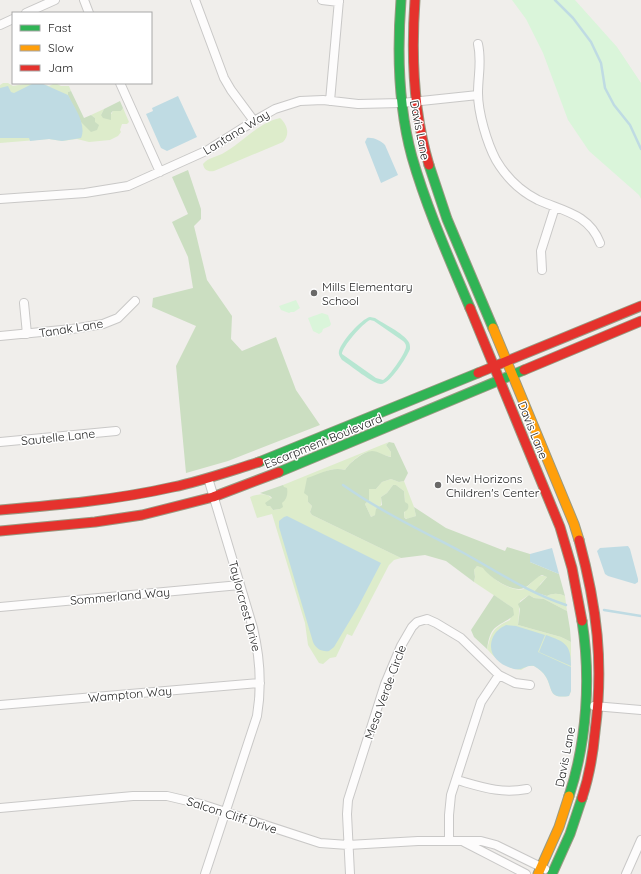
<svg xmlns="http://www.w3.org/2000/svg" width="641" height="874" viewBox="0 0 641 874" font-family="Quicksand,sans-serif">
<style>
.grass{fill:#ddeccb}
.forest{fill:#cbdec1}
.park{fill:#daf5da}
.pitch{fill:#b7e6d2;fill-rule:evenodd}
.water{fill:#bfdbe3}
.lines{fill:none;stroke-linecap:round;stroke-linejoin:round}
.stream{stroke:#bfdbe3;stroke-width:2.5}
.street-casing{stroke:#c9c8c7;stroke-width:10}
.fast-casing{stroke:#999a82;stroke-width:11}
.slow-casing{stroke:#999a82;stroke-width:11}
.jam-casing{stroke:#999a82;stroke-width:11}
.street{stroke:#fdfcfc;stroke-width:8}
.fast{stroke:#30b455;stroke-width:9}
.slow{stroke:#ff9f0a;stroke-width:9}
.jam{stroke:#e5322d;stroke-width:9}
.poi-dot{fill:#6a6968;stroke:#fff;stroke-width:1.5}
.labels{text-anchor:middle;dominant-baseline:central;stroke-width:3;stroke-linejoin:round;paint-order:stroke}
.street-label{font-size:12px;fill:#222;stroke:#fff}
.poi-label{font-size:12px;fill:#222;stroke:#fff;text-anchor:start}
</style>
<rect width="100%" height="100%" fill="#f0eeeb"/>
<path class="grass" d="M3 83H8L13 86C26 84 36 81 49 86L55 83 61 86H69L71 91 68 92 81 122H94L95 118 91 115 104 109 101 115 110 116 113 111H121L123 108 129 122 127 124H122L120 130 121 132 118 136 110 140 89 142 77 139 62 141 49 139 0 143V85Z
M280 118C288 125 290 135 283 142L214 171C208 172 204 170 203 164 208 158 215 157 222 154 242 143 258 123 280 118Z
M389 442 386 445 391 452 392 457C385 456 380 453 373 452 364 450 350 462 345 470 330 466 317 475 306 485L308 496V502L312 506 310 512 312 515 401 558 394 560 389 565 352 636 347 634 336 657 330 658 323 664 319 663 308 645 305 623 272 514 257 518 250 497C258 494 267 492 272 499L270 506 273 510 280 509 282 503 283 485Z
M391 479 399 482 404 481 414 507 416 516 407 519 404 517 405 502 404 491 396 485H393L387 493 381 497C382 505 380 514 371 517L365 504 369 500V489H376L382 482Z
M477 566 484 568C489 577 512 593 524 589 533 585 534 572 547 577L540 584 538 594 547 596C552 593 559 593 565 596L567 611 544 599 534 598 529 595 520 601 518 625 561 637 571 642V691L569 696C548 699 553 689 546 677 543 672 539 669 534 666H528L521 670C506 669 496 659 487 649 492 631 493 628 510 620L513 608 474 582 475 577 474 570Z"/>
<path class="forest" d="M71 91 84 118 91 115 95 118V122L99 125 97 130 91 132 81 122 68 95V92Z
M120 101 123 108 121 111H113L111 113V120L103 118 101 115 104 109Z
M188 170 201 209V219L194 226 207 280 232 316 231 339 242 351 276 337 296 390 320 425 228 461 186 473 176 366 196 326 152 307 153 298 193 288 188 257 172 222 188 214 172 177Z
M389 442 394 443 408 473 404 481 399 482 391 479 382 482 376 489H369V500L365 504 371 517 375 515 376 509 382 505 381 497 387 493 393 485H396L404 491 405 502 408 504C409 508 408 510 404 512V517L406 519 416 516 414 507 446 528 505 551 507 547 530 554V562L559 574 565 596C559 593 552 593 547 596L534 592 547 577 542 575C534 578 531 585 524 588 512 593 489 577 483 568L477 566 474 570 475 577 474 582 446 561 425 555 401 558 312 515 310 512 312 506 308 502V496L304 493 307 478C320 474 332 466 345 470 349 463 364 451 372 451 378 451 385 456 391 457V452L386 445Z
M283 485 284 487 287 488C288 494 287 499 282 503L283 507 280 509 273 510 270 506H267L265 503 272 498 270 496 260 493Z
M494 595 513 608 514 615C508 621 498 624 493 630 489 635 488 643 487 649L474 637 471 630Z
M529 595 534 598 544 599 567 611 570 629 571 642 561 637 518 625 520 609 518 604Z"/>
<path class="park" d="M512 0H575L617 47 641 83V199L639 195 589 151 568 120 543 53 526 19Z
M296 300 300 308 294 312H291L289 313 281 310 279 306Z
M322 313 328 315 331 324 330 326 323 329 322 332 319 334 313 331 308 318Z"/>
<path class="pitch" d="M370 317 375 318C383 323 404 334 408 341 410 343 410 346 410 349 407 357 390 384 381 384 373 384 350 365 342 360 340 357 338 354 339 351 341 342 361 319 370 317ZM370 320 374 321 403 341C405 343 406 344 406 347 405 354 389 377 383 380L376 378 342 354C342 347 363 323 370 320Z"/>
<path class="water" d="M34 83H41L68 95C74 107 87 124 81 138L62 141 49 139 30 141 29 138H0V88L8 86 11 92 14 93Z
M178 96 197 137 167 151 161 148 146 114 153 111 152 108Z
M367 138C373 137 381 141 385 145L398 175 381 183 365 142Z
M287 516 381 563 358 607 334 647 329 651C322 652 316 649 313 642L279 527V521L284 517Z
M628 546 630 549 638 579V582L635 584 608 576 605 574 597 551 600 548Z
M552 548 559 574 530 562V554Z
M506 625 516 626 545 635 538 652 571 667V691L569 696C548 699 553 689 546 677 543 672 539 669 534 666 527 664 522 671 514 669 498 665 486 653 493 637 496 631 500 628 506 625Z
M546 635C565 642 571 644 571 666L539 652Z"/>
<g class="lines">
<path class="stream" d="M555 0 573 18 591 42 601 63 605 88 614 105 630 125 641 149
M343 485C380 511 420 530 460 551 495 570 528 593 566 605
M604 610 641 616"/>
<g class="street-casing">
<path id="street" d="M84 0 89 13
M195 0 224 78 231 90 254 121
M322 0 339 2
M26 13 55 0
M0 25 13 19
M478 44C482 62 478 75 478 93 478 113 487 143 496 160 506 177 520 191 538 200 563 211 589 214 600 243
M120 83 160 172
M330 101 339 0
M0 199 85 193 128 186 208 150 254 121 275 109 300 101 323 100 358 104 402 103 478 95
M542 270 541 251 555 207
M24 303 27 334
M0 336 72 329 103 324 118 318 135 301
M0 442 116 431
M0 607 240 585
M0 705 260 683
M594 706 641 710
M457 780C482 787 500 794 527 789
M0 808 133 796H167L201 804 320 843 348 845 418 841H481L496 845 545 869
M449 841V815L451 795 481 702 499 675
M464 842 526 874
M205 874 257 716C262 686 260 657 253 628L208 478
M350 874 347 814 348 800 385 684 401 646 412 627 417 622 427 619 436 623 461 638 499 675 515 683 530 685
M626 874 641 840"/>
</g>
<g class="fast-casing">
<path id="fast" d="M401 0C397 53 398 106 412 157 427 209 449 258 470 308
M429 165 447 219 493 328
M259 462 478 373
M279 472 524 370
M569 796C587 741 591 678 582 621
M552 874 570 834 582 798"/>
</g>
<g class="slow-casing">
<path id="slow" d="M493 328 574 524 579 540
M538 874 559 827 569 796"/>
</g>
<g class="jam-casing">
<path id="jam" d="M415 0C411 56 413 111 429 165
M470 308 560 527 572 568 582 621
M524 370 641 321
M478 373 641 306
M0 510C58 505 116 500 173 487 202 481 230 471 259 462
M0 531 95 522 142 515 213 497 279 472
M579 540C597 607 604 663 595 732 593 754 589 777 582 798"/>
</g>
<use href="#street" class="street"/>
<use href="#fast" class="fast"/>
<use href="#slow" class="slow"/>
<use href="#jam" class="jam"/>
</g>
<g class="poi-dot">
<circle cx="314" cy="293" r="4"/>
<circle cx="438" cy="485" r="4"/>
</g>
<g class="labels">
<g class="street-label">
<text transform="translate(420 130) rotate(79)">Davis Lane</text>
<text transform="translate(236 132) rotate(-31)">Lantana Way</text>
<text transform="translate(71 328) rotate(-9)">Tanak Lane</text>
<text transform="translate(533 430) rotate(68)">Davis Lane</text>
<text transform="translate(58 437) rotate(-6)">Sautelle Lane</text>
<text transform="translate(323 441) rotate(-22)">Escarpment Boulevard</text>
<text transform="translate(120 596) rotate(-5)">Sommerland Way</text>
<text transform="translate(245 606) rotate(75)">Taylorcrest Drive</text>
<text transform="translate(385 692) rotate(-70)">Mesa Verde Circle</text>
<text transform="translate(130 694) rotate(-5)">Wampton Way</text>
<text transform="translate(565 757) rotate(-79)">Davis Lane</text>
<text transform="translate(232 815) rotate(18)">Salcon Cliff Drive</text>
</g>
<g class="poi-label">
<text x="322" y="286">Mills Elementary<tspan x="322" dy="14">School</tspan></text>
<text x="446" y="478">New Horizons<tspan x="446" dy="14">Children's Center</tspan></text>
</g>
</g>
<rect x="12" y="12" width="140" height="72" fill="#ffffff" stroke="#a7a7a7"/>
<rect x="20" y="25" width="20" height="6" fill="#30b455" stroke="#a7a7a7"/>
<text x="48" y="32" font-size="12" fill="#222222">Fast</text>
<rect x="20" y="45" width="20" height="6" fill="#ff9f0a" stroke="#a7a7a7"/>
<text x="48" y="52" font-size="12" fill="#222222">Slow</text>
<rect x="20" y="65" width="20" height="6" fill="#e5322d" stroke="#a7a7a7"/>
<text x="48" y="72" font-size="12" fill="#222222">Jam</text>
</svg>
